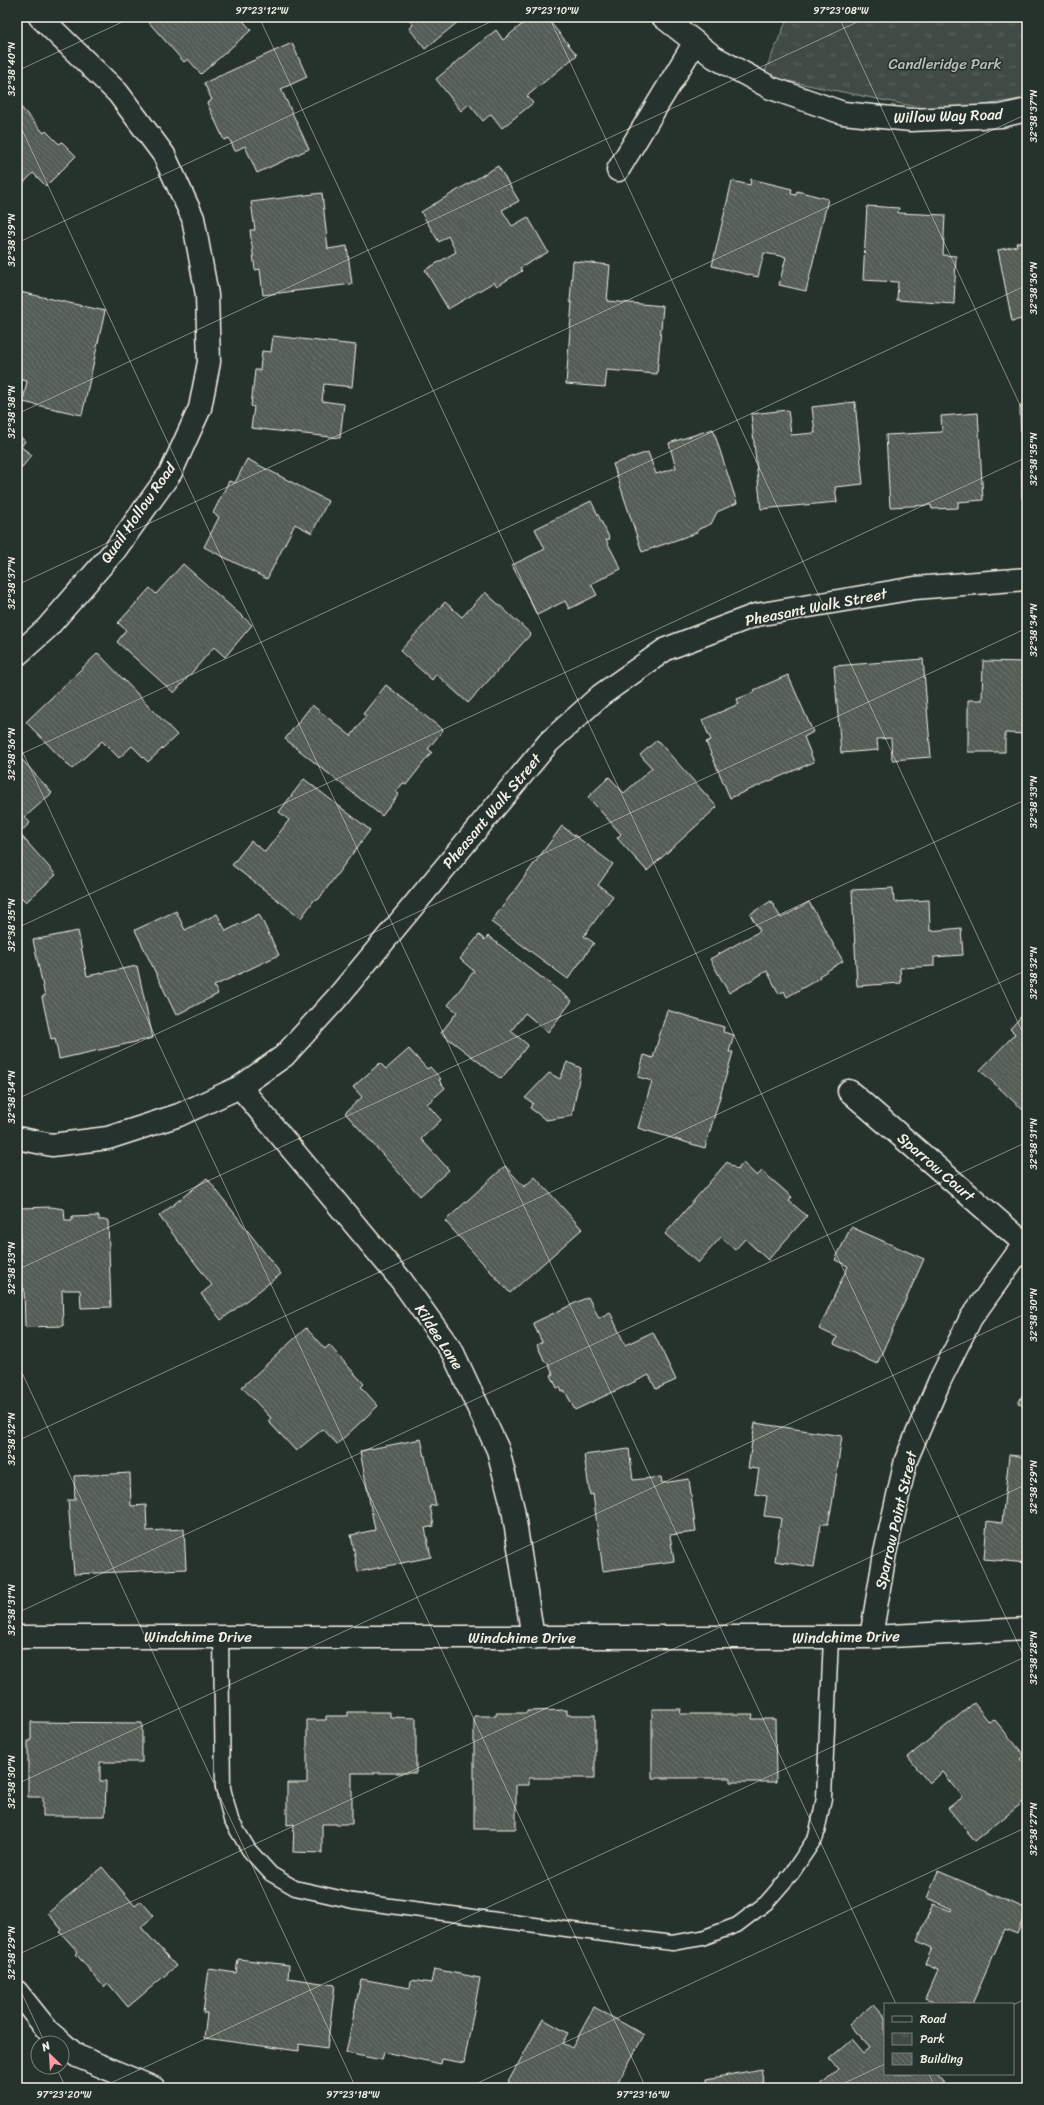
<svg xmlns="http://www.w3.org/2000/svg" width="1044" height="2105" viewBox="0 0 1044 2105" font-family="Sriracha,sans-serif">
<style>
.park{fill:url(#park-tufts);stroke:#9a9e96}
.building{fill:url(#building-back-hatch);stroke:#f4f1e8}
.lines{fill:none;stroke-linecap:round;stroke-linejoin:round}
.lane-casing{stroke:#f4f1e8;stroke-width:17}
.street-casing{stroke:#f4f1e8;stroke-width:25}
.lane{stroke:#26332d;stroke-width:14}
.street{stroke:#26332d;stroke-width:22}
.ticks{fill:none;stroke:#f4f1e8;stroke-width:1;stroke-opacity:0.45}
.labels{text-anchor:middle;dominant-baseline:central;stroke-width:3;stroke-linejoin:round;paint-order:stroke}
.park-label{font-size:15px;fill:#bebfb7;stroke:#26332d}
.street-label{font-size:15px;fill:#f4f1e8;stroke:#26332d}
.neatline{fill:none;stroke:#f4f1e8;stroke-width:1.5}
.ticks-label{font-size:10px;text-anchor:middle;fill:#f4f1e8}
</style>
<defs>
<pattern id="park-tufts" width="24" height="20" patternUnits="userSpaceOnUse"><rect width="24" height="20" fill="#414b45"/><path d="M3 7l-1-3M5 7V3M7 7l1-3M15 17l-1-3M17 17v-4M19 17l1-3" fill="none" stroke="#5d6560"/></pattern>
<pattern id="building-back-hatch" width="6" height="6" patternUnits="userSpaceOnUse"><rect width="6" height="6" fill="#525c55"/><path d="M-1 5l2 2M0 0l6 6M5-1l2 2" fill="none" stroke="#6c746d"/></pattern>
</defs>
<rect width="100%" height="100%" fill="#26332d"/>
<filter id="ink" filterUnits="userSpaceOnUse"><feTurbulence type="fractalNoise" baseFrequency=".025" numOctaves="2"/><feDisplacementMap in="SourceGraphic" scale="8" xChannelSelector="R" yChannelSelector="G"/><feConvolveMatrix kernelMatrix="1 2 1 2 8 2 1 2 1" color-interpolation-filters="sRGB"/></filter>
<g filter="url(#ink)">
<path class="park" d="M788 17H1027V98L942 112 763 76Z"/>
<path class="building" d="M144 17H240L251 30 201 74 188 59 184 62Z
M406 17H464L425 49 409 28 413 25Z
M531 17H546L577 55 527 96 533 103 502 128 491 114 483 121 469 104 461 111 436 79 496 30 503 40Z
M292 43 307 77 281 89 309 149 257 173 245 146 235 151 229 138 224 140 207 103 212 100 204 83Z
M17 103 44 133 46 131 59 144 62 142 76 156 46 186 33 173 17 190Z
M498 166 519 201 502 210 512 226 528 217 548 252 520 268 522 271 497 286 494 282 448 309 425 270 456 252 448 236 439 242 421 212Z
M751 179 792 189 791 194 796 195 797 191 828 199 806 291 779 285 786 257 764 253 758 277 712 266 732 181 750 185Z
M322 193 328 249 347 246 352 284 263 295 260 269 255 270 250 230H255L251 202Z
M867 206 899 208 898 213 945 215 943 255 956 256 954 304 897 300 898 282 863 280Z
M17 207 21 211 17 215Z
M1027 241V318L1012 321 998 250 1017 246 1016 243Z
M573 261 610 265 607 301 663 306 657 374 607 370 605 387 566 384 572 303 570 302Z
M20 292 105 311 82 415 23 402 27 381 17 379V343L20 332 17 331V306Z
M273 336 356 345 352 387 324 384 322 401 344 404 340 438 251 428 254 407 251 406 255 370H260L262 351 271 352Z
M855 402 863 484 835 487 837 502 761 509 751 414 788 410 791 435 815 433 812 407Z
M1020 406H1027V499H1022Z
M978 413 983 500 958 502V508L932 509 931 505 890 507 886 435 942 432 941 416Z
M713 429 737 503 717 512 711 524 699 529 696 533 642 552 613 464 648 452 656 474 676 468 669 443Z
M17 434 25 441 21 447 32 455 17 473Z
M247 459 328 501 312 533 295 524 267 579 204 547 219 517 213 513 229 481 235 483Z
M591 501 610 539 606 540 621 569 591 584 597 595 569 609 565 601 537 615 512 565 545 549 535 529Z
M183 564 252 625 225 657 214 647 174 693 117 642 126 630 118 623 150 588 156 594Z
M485 592 531 634 468 703 436 674 432 680 400 651 445 602 462 617Z
M98 653 177 735 148 762 132 746 119 758 102 741 72 769 26 722Z
M923 659 931 757 892 760 891 738 877 739 878 750 841 753 834 666Z
M983 661 1027 662V734L1005 733V752H968V700H982Z
M788 675 813 732 804 737 814 762 730 798 706 742 711 740 702 720 739 704 737 699 755 692 754 690Z
M386 685 443 730 428 749 432 752 406 785 403 783 396 792 399 794 382 816 285 739 312 705 351 736 366 716 363 714Z
M657 740 717 807 647 871 617 838 621 834 588 797 609 777 624 793 652 768 640 755Z
M17 754 52 793 25 817 30 823 19 833 56 875 26 902 17 893Z
M304 779 370 830 318 900 315 899 301 918 232 865 251 841 265 852 289 820 279 812Z
M562 826 613 864 598 885 613 896 584 936 594 943 568 979 491 922Z
M893 888 894 902 929 900 930 931 961 928 963 955 934 957V966L900 968 901 983 857 986 852 890Z
M771 901 781 918 809 902 843 961 819 976 820 978 787 997 784 991 779 994 767 971 729 993 710 959 760 931 750 914Z
M176 911 185 930 217 914 226 931 259 914 279 955 214 986 218 994 176 1015 135 930Z
M78 931 87 976 137 966 153 1038 59 1059 55 1038 51 1039 42 997 45 996 33 940Z
M479 935 485 940 488 936 572 1001 548 1032 525 1013 511 1031 528 1045 501 1079 441 1033 457 1012 448 1005 474 971 460 959Z
M667 1010 724 1027 723 1032 734 1035 729 1052H733L705 1148 638 1128 652 1081 638 1077 644 1055 653 1058Z
M1027 1010V1113H1026L980 1070 1015 1034 1010 1029Z
M409 1049 427 1069 430 1067 441 1079 439 1080 445 1088 427 1104 441 1120 421 1139 449 1170 420 1196 345 1113 362 1097 353 1087 380 1063 386 1069Z
M567 1062 581 1068 572 1116 546 1120 530 1108 533 1103 525 1098 549 1073 560 1079Z
M727 1162 737 1170 743 1163 757 1176 762 1171 792 1197 789 1201 807 1216 768 1260 745 1239 735 1250 721 1237 698 1263 665 1234Z
M505 1166 524 1187 535 1177 582 1229 510 1293 445 1221Z
M207 1178 281 1274 221 1320 201 1294 212 1285 159 1216Z
M51 1207 64 1209 65 1221H72V1217L99 1216V1220H108L111 1307 81 1308 80 1290H62L63 1326 25 1327 24 1288 20 1289V1208Z
M851 1227 924 1259 877 1364 834 1344 837 1337 819 1329 848 1266 835 1260Z
M588 1297 599 1318 610 1312 625 1345 653 1332 676 1380 656 1389 649 1375 575 1410 565 1391 562 1392 560 1387 557 1388 551 1375 553 1374 547 1362H545L537 1345 542 1342 533 1323Z
M306 1328 325 1349 329 1345 364 1384 361 1387 378 1406 337 1444 323 1429 296 1451 268 1421 271 1418 242 1387Z
M1027 1387V1408L1018 1403Z
M755 1423 842 1436 832 1505 828 1524H821L814 1567 775 1561 781 1518 764 1516 767 1496 755 1494 759 1469 748 1468Z
M421 1439 436 1505 430 1506 434 1526 425 1528 431 1557 358 1572 351 1535 375 1530 360 1451Z
M629 1449 633 1480 661 1477 662 1483 689 1479 696 1532 670 1535 674 1561 603 1571 593 1494 590 1495 584 1455Z
M1009 1455 1027 1457V1563L984 1559 987 1521 1002 1523Z
M130 1473 131 1506 146 1505 147 1531 184 1529 186 1569 74 1574 68 1500H75L74 1476Z
M974 1703 989 1722 994 1719 1025 1756 1021 1759 1027 1766V1799L975 1841 948 1808 963 1797 943 1772 929 1783 908 1757Z
M652 1709H681L680 1714H753L752 1719H775L776 1782H731V1778H652Z
M567 1710V1715H595V1778H529V1785H516V1829H474V1716H496V1713H527V1711Z
M348 1712H390V1717L416 1718V1773H352V1824H322V1853L293 1852 294 1824 287 1825V1783H307V1720H326V1716H348Z
M31 1722 142 1723V1762H100V1781H106L105 1816H43V1797H28V1741H31Z
M102 1867 135 1906 141 1901 154 1916 141 1927 176 1966 128 2007 108 1983 104 1987 76 1954 78 1952 60 1932 62 1930 48 1913Z
M938 1871 1027 1909 1017 1934 1005 1929 972 2004H937L925 1999 938 1970 925 1964 932 1948 917 1941 933 1904 951 1911 952 1909 927 1898Z
M238 1959 289 1965 288 1978 335 1985 327 2048 299 2044V2051L204 2038 207 2013H203L209 1969 236 1973Z
M434 1969 480 1978 464 2063 442 2059 441 2064 384 2052 382 2060 346 2053 361 1979 410 1988 411 1980 431 1983Z
M873 2004 885 2017V2074H936L944 2083 938 2088H817L838 2069 829 2059 852 2039 864 2053 870 2048 849 2025Z
M594 2007 644 2035 615 2088H518L508 2082 543 2019 568 2033 562 2043 572 2048Z
M761 2069 765 2088H708L707 2079Z"/>
<g class="lines">
<g class="lane-casing">
<path id="lane" d="M221 1637 223 1788 231 1820 249 1850 271 1874 295 1888 353 1901 672 1943 702 1938 737 1925 766 1903 792 1873 816 1837 824 1798 831 1638"/>
</g>
<g class="street-casing">
<path id="street" d="M663 17 714 57 771 88 843 113 911 120 1001 116 1027 110
M618 170 695 42
M17 655 47 628 115 550 171 472 200 408 209 362 207 295 193 218 164 155 118 93 40 17
M240 1087 401 1280 453 1353 498 1450 513 1509 533 1638
M849 1091 1024 1243
M17 1138 52 1145 108 1138 179 1115 240 1087 284 1056 336 999 549 742 601 695 666 649 756 615 915 588 1027 579
M17 1637H871L1027 1629
M871 1637 885 1553 906 1460 940 1380 971 1318 1027 1240
M17 1992 49 2032 62 2043
M62 2043 77 2056 154 2088"/>
</g>
<use href="#lane" class="lane"/>
<use href="#street" class="street"/>
</g>
</g>
<path class="ticks" d="M259 17 1027 1663M549 17 1027 1042M839 17 1027 420M17 71 133 17M17 119 896 2004M17 243 501 17M17 414 868 17M17 585 1027 114M17 740 646 2088M17 756 1027 285M17 928 1027 457M17 1099 1027 628M17 1270 1027 799M17 1362 356 2088M17 1441 1027 970M17 1613 1027 1142M17 1784 1027 1313M17 1955 1027 1484M17 1983 45 2043M1013 2005 1027 1998M56 2067 66 2088M929 2074 935 2088M100 2088 1027 1656M467 2088 1027 1827M834 2088 885 2064"/>
<g class="labels">
<g class="park-label">
<text x="945" y="64">Candleridge Park</text>
</g>
<g class="street-label">
<text transform="translate(948 116) rotate(-2)">Willow Way Road</text>
<text transform="translate(138 513) rotate(-55)">Quail Hollow Road</text>
<text transform="translate(816 607) rotate(-11)">Pheasant Walk Street</text>
<text transform="translate(492 811) rotate(-50)">Pheasant Walk Street</text>
<text transform="translate(936 1167) rotate(41)">Sparrow Court</text>
<text transform="translate(439 1337) rotate(57)">Kildee Lane</text>
<text transform="translate(896 1520) rotate(-77)">Sparrow Point Street</text>
<text x="198" y="1637">Windchime Drive</text>
<text transform="translate(846 1637) rotate(-1)">Windchime Drive</text>
<text x="522" y="1638">Windchime Drive</text>
</g>
</g>
<rect width="1044" height="2105" fill="none" stroke="#26332d" stroke-width="44"/>
<rect x="884" y="2003" width="130" height="72" fill="#26332d" stroke="#787f78"/>
<rect x="892" y="2016" width="20" height="6" fill="#26332d" stroke="#787f78"/>
<text x="920" y="2023" font-size="12" fill="#f4f1e8">Road</text>
<rect x="892" y="2033" width="20" height="12" fill="url(#park-tufts)" stroke="#787f78"/>
<text x="920" y="2043" font-size="12" fill="#f4f1e8">Park</text>
<rect x="892" y="2053" width="20" height="12" fill="url(#building-back-hatch)" stroke="#787f78"/>
<text x="920" y="2063" font-size="12" fill="#f4f1e8">Building</text>
<g transform="translate(50 2055) rotate(335)"><circle r="19" fill="#26332d" stroke="#787f78"/>
<path d="M0-3L7 15L0 10L-7 15Z" fill="#ff9aa2"/>
<text y="-6" font-size="11" font-weight="bold" text-anchor="middle" fill="#f4f1e8">N</text>
</g>
<rect x="22" y="22" width="1000" height="2061" class="neatline"/>
<g class="ticks-label">
<text x="262" y="14">97°23'12"W</text>
<text x="552" y="14">97°23'10"W</text>
<text x="841" y="14">97°23'08"W</text>
<text transform="translate(11 69) rotate(-90)" y="4">32°38'40"N</text>
<text transform="translate(1033 116) rotate(-90)" y="4">32°38'37"N</text>
<text transform="translate(11 240) rotate(-90)" y="4">32°38'39"N</text>
<text transform="translate(1033 288) rotate(-90)" y="4">32°38'36"N</text>
<text transform="translate(11 412) rotate(-90)" y="4">32°38'38"N</text>
<text transform="translate(1033 459) rotate(-90)" y="4">32°38'35"N</text>
<text transform="translate(11 583) rotate(-90)" y="4">32°38'37"N</text>
<text transform="translate(1033 630) rotate(-90)" y="4">32°38'34"N</text>
<text transform="translate(11 754) rotate(-90)" y="4">32°38'36"N</text>
<text transform="translate(1033 802) rotate(-90)" y="4">32°38'33"N</text>
<text transform="translate(11 925) rotate(-90)" y="4">32°38'35"N</text>
<text transform="translate(1033 973) rotate(-90)" y="4">32°38'32"N</text>
<text transform="translate(11 1097) rotate(-90)" y="4">32°38'34"N</text>
<text transform="translate(1033 1144) rotate(-90)" y="4">32°38'31"N</text>
<text transform="translate(11 1268) rotate(-90)" y="4">32°38'33"N</text>
<text transform="translate(1033 1315) rotate(-90)" y="4">32°38'30"N</text>
<text transform="translate(11 1439) rotate(-90)" y="4">32°38'32"N</text>
<text transform="translate(1033 1487) rotate(-90)" y="4">32°38'29"N</text>
<text transform="translate(11 1610) rotate(-90)" y="4">32°38'31"N</text>
<text transform="translate(1033 1658) rotate(-90)" y="4">32°38'28"N</text>
<text transform="translate(11 1782) rotate(-90)" y="4">32°38'30"N</text>
<text transform="translate(1033 1829) rotate(-90)" y="4">32°38'27"N</text>
<text transform="translate(11 1953) rotate(-90)" y="4">32°38'29"N</text>
<text x="64" y="2098">97°23'20"W</text>
<text x="353" y="2098">97°23'18"W</text>
<text x="643" y="2098">97°23'16"W</text>
</g>
</svg>
